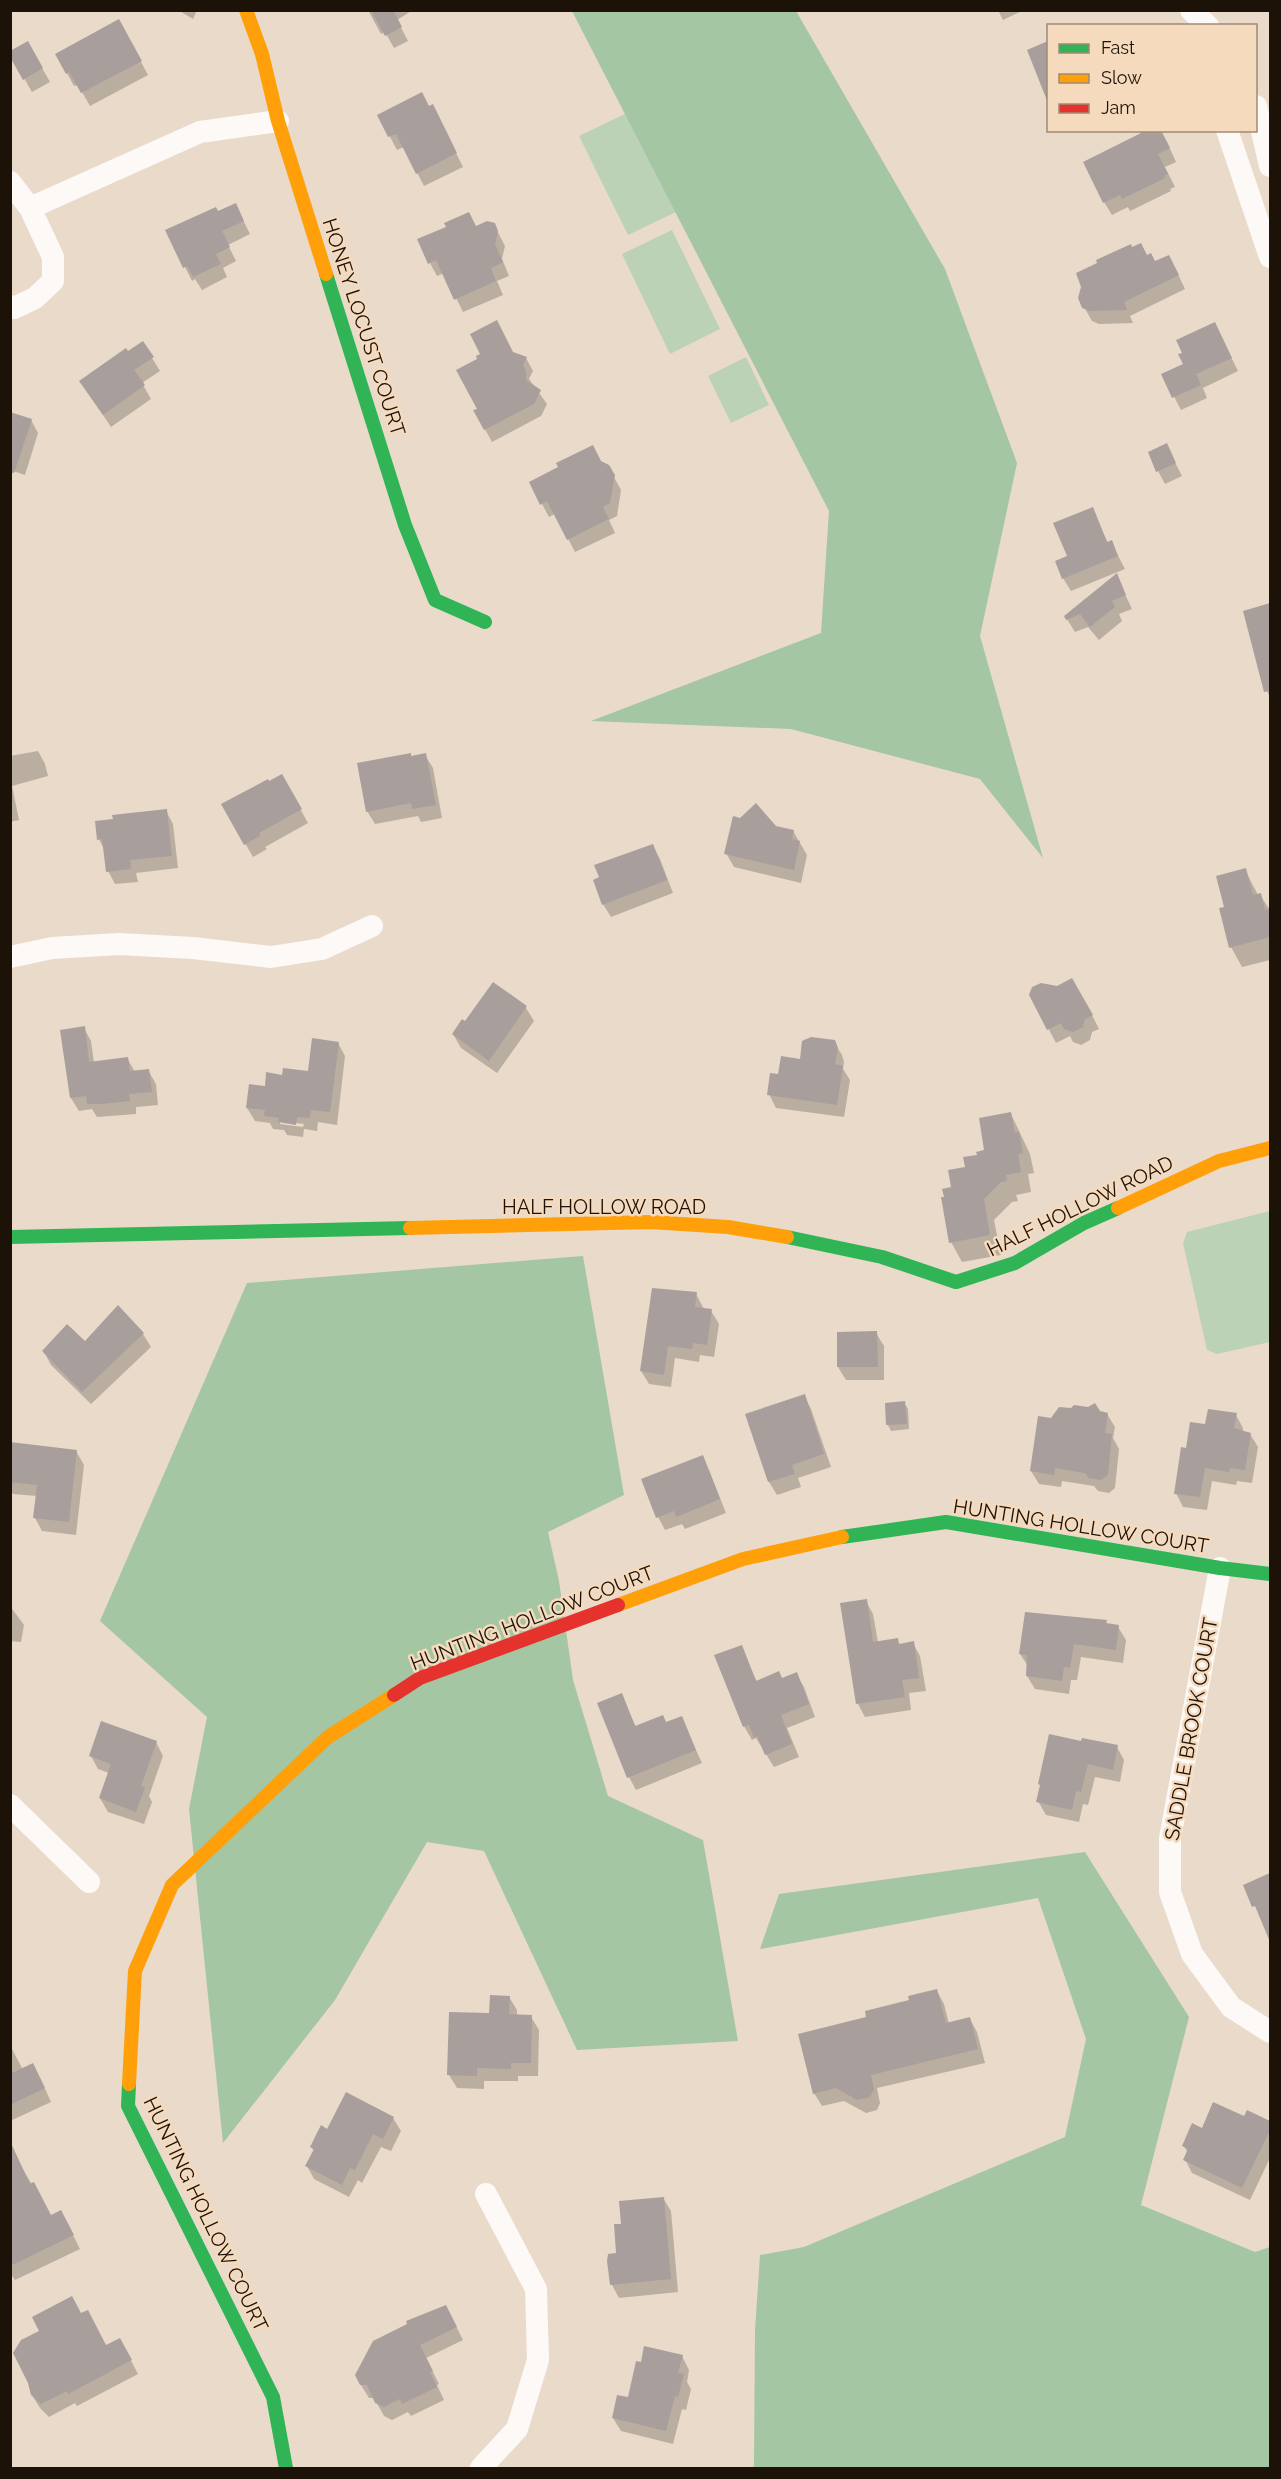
<svg xmlns="http://www.w3.org/2000/svg" width="1281" height="2479" viewBox="0 0 1281 2479" font-family="Raleway,sans-serif">
<style>
.green{fill:#bcd2b6}
.forest{fill:#a4c6a2}
.shadow{fill:#0003;fill-rule:evenodd}
.building{fill:#a89e9c}
.lines{fill:none;stroke-linecap:round;stroke-linejoin:round}
.street{stroke:#fcf9f7;stroke-width:22}
.fast{stroke:#30b455;stroke-width:14}
.slow{stroke:#ff9f0a;stroke-width:14}
.jam{stroke:#e5322d;stroke-width:14}
.labels{text-anchor:middle;dominant-baseline:central;stroke-width:5;stroke-linejoin:round;paint-order:stroke}
.street-label{font-size:20px;fill:#1c1208;stroke:#f6dabd}
</style>
<rect width="100%" height="100%" fill="#e9daca"/>
<path class="green" d="M629 112 678 211 628 235 579 136Z
M672 230 720 329 670 354 622 254Z
M746 357 769 405 731 423 708 376Z
M1270 1211V1342L1217 1354 1207 1350 1183 1243 1187 1232Z"/>
<path class="forest" d="M572 11H796L945 269 1017 463 980 636 1043 858 980 779 791 729 591 721 821 633 829 511Z
M583 1256 624 1495 548 1532 559 1581 573 1680 608 1796 703 1840 738 2041 577 2050 484 1851 427 1842 335 2000 223 2143 189 1809 207 1717 100 1621 247 1283Z
M1085 1852 1189 2017 1141 2205 1255 2252 1270 2247V2468H752L754 2466 755 2331 760 2255 804 2247 1065 2137 1086 2039 1038 1898 760 1949 779 1894Z"/>
<path class="shadow" d="M178 10H197L193 19Z
M368 10H413L397 20 408 41 394 48 385 32 381 34Z
M998 10H1024L1003 20Z
M126 34 148 75 90 106 78 85 74 86 57 55Z
M28 43 50 82 32 92 10 54Z
M1048 43V101L1028 51Z
M430 108 439 119 463 167 424 186 404 147 397 150 379 116Z
M1166 140 1176 162 1165 167 1175 187 1170 189 1171 191 1130 211 1128 207 1112 215 1104 202Z
M218 213 242 218 250 234 228 245 236 261 223 268 227 277 202 290 195 279 192 281 167 231Z
M494 225 505 246 502 259 509 276 497 281 503 295 463 312 444 273 437 276 430 263 476 227Z
M1147 257 1155 262 1176 270 1185 289 1130 316 1133 323 1099 324 1092 321 1084 307 1082 287Z
M1221 337 1238 371 1203 388 1207 398 1181 410 1163 375 1185 364Z
M128 353 152 358 160 371 142 383 151 399 111 427 81 382Z
M513 354 526 358 533 371 529 379 547 404 541 416 492 442 475 411 479 409Z
M10 414 31 420 38 433 25 475 13 471 10 480Z
M1166 445 1182 476 1165 484 1158 471Z
M601 462 608 466 621 490 617 516 609 520 615 533 575 552 555 514 549 517 542 504 560 468Z
M1092 509 1108 543 1111 542 1125 569 1071 591 1063 578 1069 556Z
M1116 575 1132 609 1119 614 1122 621 1099 640 1088 627 1075 632 1065 616Z
M1270 605V697L1265 687 1245 612Z
M38 751 45 764 48 776 12 786 19 820 10 822V756Z
M425 755 433 768 442 818 421 822 418 816 375 824 367 811 412 757Z
M282 776 308 823 265 847 267 849 253 857 223 805Z
M166 811 173 824 178 868 136 873 138 882 115 884 108 871 105 851 99 839Z
M776 827 793 831 807 855 801 883 734 867 726 853Z
M653 846 660 859 673 893 611 917 603 904Z
M1245 870 1258 895H1260L1270 910V960L1242 967 1231 947 1225 908Z
M494 984 526 1008 534 1021 497 1073 461 1048 453 1034 466 1023Z
M1031 995 1091 1013 1099 1029 1092 1032 1090 1040 1081 1045 1073 1042 1070 1036 1056 1043Z
M84 1028 91 1041 94 1063 127 1058 135 1072 148 1070 156 1084 158 1105 136 1107V1114L97 1117 92 1109 79 1111 71 1098Z
M834 1042 842 1055 844 1062 843 1069 850 1080 844 1117 776 1108 769 1094 779 1076Z
M338 1043 345 1056 337 1125 318 1122 317 1131 304 1129 303 1137 287 1135 284 1130 273 1129 270 1123 255 1121 247 1108 266 1087 284 1076 309 1072ZM280 1121 304 1124 303 1127 280 1124Z
M1011 1114 1030 1154 1034 1173 1028 1174 1031 1192 1016 1195 1018 1201 1012 1202 994 1220 1001 1255 962 1262 951 1242 953 1189 966 1168 986 1152Z
M696 1294 704 1309 711 1311 719 1324 714 1357 700 1355 699 1362 675 1358 671 1387 649 1384 641 1371Z
M838 1333H876L884 1346V1380H846L838 1367Z
M143 1334 151 1347 91 1404 51 1365 44 1352Z
M804 1396 811 1409 831 1467 798 1478 801 1487 777 1495 769 1482 747 1415Z
M904 1403 908 1409 909 1429 891 1431 888 1425Z
M1099 1412 1107 1414 1115 1427 1113 1438 1119 1449 1115 1488 1109 1493 1098 1491 1094 1486 1062 1481 1061 1487 1039 1484 1031 1471 1052 1419Z
M1236 1415 1243 1428V1432L1250 1434 1258 1447 1252 1483 1237 1481 1236 1485 1212 1481 1207 1510 1183 1507 1176 1493 1187 1449 1206 1426Z
M10 1444 76 1451 84 1465 76 1535 42 1531 35 1518 37 1496 13 1494 10 1489Z
M702 1457 709 1470 726 1513 685 1529 682 1524 665 1530 658 1517Z
M866 1601 873 1614 878 1642 897 1640 900 1645 913 1643 920 1656 926 1691 909 1693 911 1710 865 1717 858 1704 841 1604Z
M10 1606 24 1625 21 1642 10 1641Z
M1106 1622 1108 1625 1118 1627 1126 1640 1123 1663 1081 1657 1077 1680H1071L1069 1694 1035 1689 1027 1676 1028 1666 1020 1654Z
M741 1647 757 1682 782 1680 796 1674 804 1687 815 1717 787 1728 799 1757 774 1767 756 1738 752 1740 744 1726Z
M621 1695 636 1727 666 1724 681 1718 702 1763 636 1790 629 1777Z
M156 1742 163 1756 149 1796 152 1802 144 1824 108 1812 100 1798 109 1773 98 1769 91 1756Z
M1117 1747 1124 1760 1120 1782 1095 1777 1088 1805 1083 1804 1079 1822 1046 1815 1038 1801 1041 1787Z
M1270 1874V1935L1245 1885Z
M937 1991 944 2004 949 2024 970 2019 977 2032 985 2063 877 2088 880 2103 877 2110 866 2113 844 2101 822 2106 814 2093 868 2018Z
M509 1997 517 2010V2016L531 2017 539 2030 538 2076H518V2081H484V2089L457 2088 449 2075Z
M10 2045 23 2070 40 2078 51 2102 10 2121Z
M1248 2112 1270 2123V2158L1250 2200 1192 2173 1185 2159 1188 2153 1184 2146 1203 2129 1245 2118Z
M393 2118 401 2131 391 2151 381 2147 362 2183 358 2180 349 2197 314 2179 307 2166 314 2151 311 2147 328 2131Z
M22 2168 51 2216 68 2225 80 2249 15 2280 10 2273V2173Z
M663 2198 671 2211 678 2292 619 2298 612 2285 623 2225Z
M81 2315 106 2347 127 2353 138 2374 77 2406 75 2403 49 2417 40 2408 32 2395Z
M453 2320 463 2340 426 2358 439 2384 437 2385 444 2400 411 2416 408 2412 392 2420 384 2416 374 2398H369L361 2385Z
M682 2356 689 2370 687 2382 691 2389 686 2410 682 2409 673 2444 621 2431 613 2418 629 2399Z"/>
<path class="building" d="M371 10H393L402 27 385 36Z
M119 19 142 61 81 93 69 72 66 74 55 54Z
M28 41 43 68 23 80 10 57V51Z
M1048 41V103L1027 50Z
M422 92 429 106 433 104 457 153 416 174 396 134 388 137 377 115Z
M1147 130H1161L1170 148 1158 154 1168 174 1164 176 1165 178 1122 199 1120 195 1103 203 1083 162Z
M236 203 244 221 222 231 230 247 216 254 221 264 193 277 187 266 183 268 165 230 216 207 218 211Z
M469 212 476 226 487 221 495 223 498 231 495 244 503 262 491 268 496 281 454 300 436 260 428 264 417 239 446 227 444 223Z
M1141 243 1147 255 1151 253 1155 261 1169 255 1179 275 1124 302 1127 310 1090 311 1082 308 1078 298 1081 287 1076 273 1097 263 1096 260 1131 244 1132 247Z
M497 320 513 352 527 357 523 365 526 371V380L541 390 534 404 484 430 473 410 477 409 456 370 477 359 476 356 480 354 470 334Z
M1215 322 1232 358 1196 374 1201 385 1172 398 1161 374 1183 364 1178 354 1182 353 1176 340Z
M143 341 154 357 134 370 145 385 103 415 79 381 126 348 128 351Z
M10 412 32 419 14 473 10 472Z
M1167 443 1176 463 1156 472 1148 452Z
M593 445 601 461 609 465 615 475 610 503 603 507 609 519 567 540 547 501 540 505 529 482 558 467 556 463Z
M1093 507 1107 542 1112 540 1118 556 1062 579 1055 561 1067 556 1053 523Z
M1117 573 1126 595 1112 601 1115 607 1090 627 1080 614 1066 620 1064 616Z
M1270 603V691L1264 692 1243 611Z
M411 753V756L426 753 436 805 412 809 411 803 366 812 357 763Z
M282 774 302 809 259 833 260 836 244 845 221 804 268 779 269 781Z
M756 803 776 826 794 830 792 839 800 841 794 870 724 854 733 816 740 818Z
M167 809 172 856 130 860 131 869 106 872 102 839 97 840 95 821 113 819 112 815Z
M653 844 667 880 602 905 593 880 599 877 594 865Z
M1246 868 1253 895 1261 893 1265 910 1270 909V937L1229 948 1219 908 1224 907 1216 876Z
M1072 978 1093 1015 1085 1019 1083 1027 1073 1032 1064 1029 1061 1023 1047 1030 1029 995 1032 987 1041 983 1057 986Z
M493 982 527 1006 489 1061 452 1034 462 1019 465 1021Z
M85 1026 89 1062 128 1057 130 1071 149 1069 152 1092 129 1094 130 1101 102 1104H87L86 1096 70 1098 60 1030Z
M811 1037 835 1040 838 1048 835 1064 843 1066 837 1105 767 1095 770 1073 778 1074 781 1056 800 1059 802 1041Z
M312 1038 339 1042 330 1112 311 1110 310 1118 297 1117 296 1125 278 1122 279 1118 264 1116 265 1110 246 1108 249 1084 265 1086 266 1072 282 1075 283 1068 308 1071Z
M1011 1112 1015 1133 1019 1132 1023 1153 1018 1154 1021 1172 1006 1175 1007 1181 1001 1182 984 1199 990 1235 949 1243 941 1197H944L942 1189 951 1187 948 1170 965 1167 963 1157 977 1155 976 1152 984 1150 979 1118Z
M652 1288 697 1292 695 1307 712 1309 707 1345 693 1343 692 1349 668 1346 664 1375 640 1371Z
M118 1305 144 1333 82 1392 42 1351 67 1324 85 1341Z
M877 1331 878 1367H837V1332Z
M805 1394 824 1454 792 1465 795 1474 768 1482 745 1414Z
M905 1401 907 1424 886 1425 885 1403Z
M1095 1403 1100 1411 1108 1413 1105 1433 1112 1434 1108 1475 1101 1480 1089 1478 1085 1473 1055 1468 1054 1475 1030 1471 1038 1416 1051 1418 1059 1407 1071 1408 1074 1405 1088 1407Z
M1208 1409 1237 1413 1234 1428 1251 1433 1245 1470 1230 1468 1229 1472 1205 1468 1200 1497 1174 1494 1181 1447 1186 1448 1190 1422 1205 1424Z
M10 1442 77 1450 69 1522 33 1518 37 1485 10 1482Z
M703 1455 720 1499 676 1517 674 1511 656 1518 641 1479Z
M867 1599 873 1642 898 1638 899 1644 914 1641 919 1678 902 1680 905 1697 856 1704 840 1603Z
M1025 1612 1107 1620 1106 1623 1119 1625 1116 1650 1074 1644 1070 1668 1064 1667 1062 1681 1026 1676 1027 1655 1019 1654Z
M742 1645 756 1681 779 1671 782 1678 797 1672 809 1704 781 1715 792 1744 765 1755 757 1736 754 1738 749 1725 743 1727 714 1655Z
M622 1693 635 1726 663 1715 666 1722 682 1716 696 1750 627 1778 597 1703Z
M101 1721 157 1741 141 1786 145 1787 136 1812 99 1798 111 1764 89 1756Z
M1049 1734 1081 1741 1082 1738 1118 1745 1113 1770 1088 1764 1081 1792 1076 1791 1072 1810 1036 1802 1040 1785 1038 1784Z
M1270 1873V1942L1255 1906 1252 1907 1243 1885Z
M937 1989 946 2023 970 2017 978 2049 871 2075 874 2089 870 2097 857 2100 836 2088 813 2094 798 2034 866 2017 865 2011 909 2000 908 1996Z
M490 1995 510 1996 509 2014 532 2015 531 2063H511V2069L477 2068V2076L447 2075 449 2012 489 2013Z
M33 2063 45 2088 10 2105V2074Z
M346 2092 394 2117 383 2139 373 2134 355 2170 350 2168 342 2185 305 2166 314 2149 310 2147 321 2125 327 2129Z
M1213 2102 1244 2116 1247 2110 1270 2121V2130L1242 2188 1183 2160 1188 2149 1182 2146 1192 2123 1202 2128Z
M10 2141 30 2184 34 2182 51 2215 61 2210 74 2235 10 2266Z
M664 2197 671 2279 610 2285 607 2261 608 2254 616 2253 614 2224H621L619 2201Z
M72 2296 81 2313 88 2310 106 2345 120 2338 132 2360 68 2394 67 2391 41 2404 31 2395 28 2383 13 2353 21 2340 39 2331 32 2317Z
M446 2305 457 2327 420 2345 433 2371 430 2372 437 2387 402 2404 400 2399 384 2407 375 2403 367 2385H360L355 2375 373 2341 407 2324 406 2321Z
M644 2346 683 2355 678 2373 684 2374 678 2397 675 2396 666 2431 612 2418 617 2395 628 2397 636 2361 641 2362Z"/>
<g class="lines">
<path class="street" d="M1191 10 1208 26
M1256 106 1270 166
M1227 130 1270 257
M10 182 30 208 53 257V281L35 298 14 308 10 306
M30 208 200 132 278 121
M10 957 52 948 119 944 193 948 271 957 322 949 372 926
M1220 1568 1170 1838V1892L1192 1954 1231 2007 1270 2032
M10 1805 89 1882
M481 2468 517 2429 538 2360 536 2289 486 2194"/>
<path class="fast" d="M326 274 405 525 435 600 485 622
M10 1237 410 1228
M787 1237 882 1257 956 1282 1015 1263 1084 1223 1118 1208
M842 1537 946 1522 1220 1568 1270 1574
M129 2084 128 2106 273 2397 286 2468"/>
<path class="slow" d="M246 10 262 54 278 121 326 274
M1118 1208 1219 1161 1270 1148
M410 1228 650 1222 728 1227 787 1237
M618 1605 743 1559 842 1537
M129 2084 135 1971 172 1885 328 1737 394 1695"/>
<path class="jam" d="M394 1695 420 1678 618 1605"/>
</g>
<g class="labels">
<g class="street-label">
<text transform="translate(364 327) rotate(72)">HONEY LOCUST COURT</text>
<text transform="translate(1080 1206) rotate(-26)">HALF HOLLOW ROAD</text>
<text x="604" y="1207">HALF HOLLOW ROAD</text>
<text transform="translate(1081 1526) rotate(9)">HUNTING HOLLOW COURT</text>
<text transform="translate(532 1618) rotate(-21)">HUNTING HOLLOW COURT</text>
<text transform="translate(1191 1729) rotate(-80)">SADDLE BROOK COURT</text>
<text transform="translate(206 2214) rotate(64)">HUNTING HOLLOW COURT</text>
</g>
</g>
<rect width="1281" height="2479" fill="none" stroke="#1c1208" stroke-width="24"/>
<rect x="1047" y="24" width="210" height="108" fill="#f6dabd" stroke="#9f8a75" stroke-width="1.5"/>
<rect x="1059" y="44" width="30" height="9" fill="#30b455" stroke="#9f8a75" stroke-width="1.5"/>
<text x="1101" y="54" font-size="18" fill="#1c1208">Fast</text>
<rect x="1059" y="74" width="30" height="9" fill="#ff9f0a" stroke="#9f8a75" stroke-width="1.5"/>
<text x="1101" y="84" font-size="18" fill="#1c1208">Slow</text>
<rect x="1059" y="104" width="30" height="9" fill="#e5322d" stroke="#9f8a75" stroke-width="1.5"/>
<text x="1101" y="114" font-size="18" fill="#1c1208">Jam</text>
</svg>
